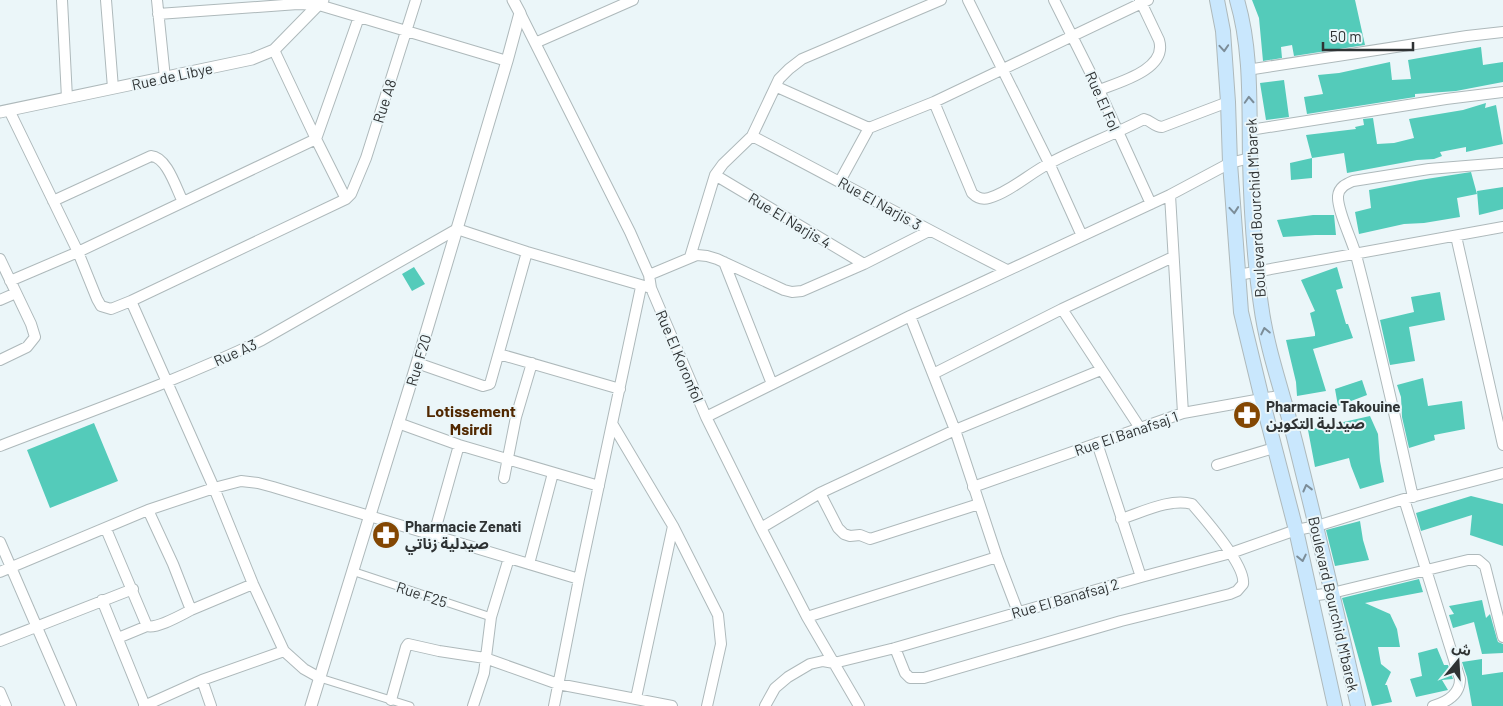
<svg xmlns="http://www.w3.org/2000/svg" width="1503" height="706" viewBox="0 0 1503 706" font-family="Barlow,'Noto Sans Arabic',sans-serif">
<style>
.building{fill:#54cbba}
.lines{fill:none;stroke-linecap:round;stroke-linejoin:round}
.pedestrian-casing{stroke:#aeb9bb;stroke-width:9}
.minor-casing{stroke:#aeb9bb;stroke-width:12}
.tertiary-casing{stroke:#aeb9bb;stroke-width:13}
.secondary-casing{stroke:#aeb9bb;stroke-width:16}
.pedestrian{stroke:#fff;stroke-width:7}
.minor{stroke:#fff;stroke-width:10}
.tertiary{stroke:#fff;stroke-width:11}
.secondary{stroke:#c9e7fd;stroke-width:14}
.oneway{stroke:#7c8d98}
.labels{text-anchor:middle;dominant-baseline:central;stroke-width:4;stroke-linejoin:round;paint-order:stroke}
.street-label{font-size:15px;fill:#2f3334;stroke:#ebf6f9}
.poi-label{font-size:15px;font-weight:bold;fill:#2f3334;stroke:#ebf6f9;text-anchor:start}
.neighbourhood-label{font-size:16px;font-weight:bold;fill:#512800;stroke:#ebf6f9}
</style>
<rect width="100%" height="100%" fill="#ebf6f9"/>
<path class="building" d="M1252 0H1355L1365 45 1294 56 1292 45 1281 47 1282 58 1263 61 1259 18Z
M1481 47 1483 65 1503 62V82L1456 91 1415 94V97L1307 114 1304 97 1323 94 1318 75 1339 73 1390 62 1392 80 1411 79 1408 60Z
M1284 80 1289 117 1266 120 1260 83Z
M1486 103 1485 108 1496 105 1503 144 1466 152V147L1440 152 1442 156 1434 159 1417 160 1347 173 1344 153 1312 158 1306 135 1356 129 1355 127 1364 125 1363 119 1373 118 1377 144 1394 143 1414 138 1409 119 1463 110Z
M1312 158V178L1291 180 1290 163Z
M1471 172 1477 194 1457 198 1460 217 1424 223 1404 224 1359 234 1355 212 1371 208 1369 190 1420 180Z
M1503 187V209L1479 215 1477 191Z
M1313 215H1334L1336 235H1315L1283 237 1277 220Z
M414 267 425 284 412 291 402 274Z
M1337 267 1343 288 1336 290 1346 324H1348L1353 338 1313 349 1326 391 1297 396 1296 382 1286 340 1315 336V333L1310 313 1315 311 1301 280Z
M1440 292 1445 320 1409 327 1415 361 1390 365 1380 320 1414 312 1411 297Z
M1423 378 1428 406 1462 401 1465 429 1434 435 1435 440 1409 448 1402 417 1401 397 1397 385Z
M1362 380 1367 395 1338 406 1335 389Z
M1250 408 1255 424 1242 427 1237 410Z
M1370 416 1378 434 1380 461 1384 482 1360 489 1351 466 1349 458 1315 467 1308 430Z
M94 423 118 481 50 508 27 450Z
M1471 496 1503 504V546L1470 535 1472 515 1421 531 1416 513Z
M1360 521 1363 540 1369 560 1335 566 1326 530Z
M1419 579 1423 592 1365 603 1390 614 1397 629 1400 647H1378L1381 664 1391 672 1385 685H1387L1392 702 1372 706 1342 598Z
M1482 600 1486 618 1490 614 1497 639 1498 642 1503 644V653L1482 654 1474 622 1453 628 1449 615 1454 614 1449 606Z
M1437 648 1444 665H1448L1453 679 1442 680 1448 690 1416 697 1410 679 1422 676 1418 653Z
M1482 659V675L1503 672V706H1472L1467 677 1462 662Z"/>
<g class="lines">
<g class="pedestrian-casing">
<path id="pedestrian" d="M352 571 491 617
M320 678 410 706"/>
</g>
<g class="minor-casing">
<path id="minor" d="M62 0 67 98
M106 0 113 88
M157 0 165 78
M968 0 1049 163 1082 236
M1054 0 1099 90 1151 204
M520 13 630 232 649 275 651 288 706 417 761 528 807 617 859 706
M158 14 298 4 319 5 507 61
M535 43 633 0
M274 50 316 139 346 199
M1247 70 1467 36 1503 32
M777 87 869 128
M1099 90C1120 82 1168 69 1159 40L1140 0
M934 102 972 193C977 198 982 200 989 198 1010 192 1030 173 1050 163 1080 147 1113 135 1144 119 1152 121 1154 127 1162 127L1228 102
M9 110 78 252 97 299 101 306 111 309 131 301 346 199 351 194 366 158 416 0
M1250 130 1446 99 1503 92
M752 136C838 180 921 227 1007 270
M715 175 864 264
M840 181 869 128 934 102 1148 0
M1170 195 1183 413
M53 201 151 156C167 157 176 188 183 202
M1456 236 1503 445
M690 257 715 175 723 164 752 136 779 79 789 69 802 59 941 0
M0 259 31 324 35 337 27 347 0 360
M724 262 772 384
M649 275 697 255 707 256 717 259 784 290 792 292 802 291 864 264 929 231
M1238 275 1503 227
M10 281 78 252 316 139 359 17
M0 300 16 293
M131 301 214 488 253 584 284 651 304 669 320 678
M1062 309 1140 428
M910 316 955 430 997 557 1018 612
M499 354 620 389
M417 363 483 386 490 384 527 252
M933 374 1062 309 1173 257
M706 417 910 316 1170 195 1230 163 1250 158
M398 423 459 445 599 486
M613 425 673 526 718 615 721 644 707 706
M1097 443 1141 577
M0 446C88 412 177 381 262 340L457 229 527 252 651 288
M1217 465 1274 448
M504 478 516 417 532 363
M973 487 1183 413 1284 395
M820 493 838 528 844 534 850 536 860 535 870 539 979 504
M1413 497C1395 416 1377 335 1356 255 1352 240 1337 210 1338 196 1339 187 1346 184 1353 181L1429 169 1503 163
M1404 499 1460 679C1460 695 1447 702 1433 706
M761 528 820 493 955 430 1101 370
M106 529 147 626C157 629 181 615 191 610L173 564 148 510
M434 534 459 445
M0 542 71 706
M529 564 553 473
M0 572 148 510 214 488 241 481 258 483 273 487 579 579
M1310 596 1332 593 1468 560H1478L1485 566 1503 637
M102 600 145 706
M191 610 253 584
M807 617 997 557
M118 638 147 626
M0 641 133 589
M895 648 905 673 910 678H924L1121 621 1230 594 1237 591 1243 584C1246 566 1205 519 1192 504 1170 498 1143 512 1121 519
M202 680 211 706
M0 692 6 706
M636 698 673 526
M391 700 406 647 408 644 439 651 485 658 558 684 672 706
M144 706 202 680 284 651
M473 706 484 673 491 617 509 558
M554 706 579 579 641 287
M765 706 775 688 788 677 810 664 823 661 834 663 895 648 1141 577 1231 553 1296 530 1317 526 1404 499 1503 473"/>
</g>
<g class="tertiary-casing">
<path id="tertiary" d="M0 112 252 59 274 50 323 0
M311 706 417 363 507 61 520 13 513 0"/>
</g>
<g class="secondary-casing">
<path id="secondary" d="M1217 0 1223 31 1228 102 1230 163 1241 312 1262 399 1296 530 1335 706
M1237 0C1252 51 1249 106 1250 158 1251 205 1254 258 1261 305 1267 351 1284 396 1295 441 1317 529 1338 617 1358 706"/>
</g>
<use href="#pedestrian" class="pedestrian"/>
<use href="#minor" class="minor"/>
<use href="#tertiary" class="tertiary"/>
<use href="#secondary" class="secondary"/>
</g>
<defs><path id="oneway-chevron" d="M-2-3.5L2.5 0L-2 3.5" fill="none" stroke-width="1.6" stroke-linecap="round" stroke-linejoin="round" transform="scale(1.25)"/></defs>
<g class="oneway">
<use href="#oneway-chevron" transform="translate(1224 48) rotate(86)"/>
<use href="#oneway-chevron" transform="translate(1249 100) rotate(-93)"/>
<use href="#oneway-chevron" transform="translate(1234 210) rotate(85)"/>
<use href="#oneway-chevron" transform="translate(1265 331) rotate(-102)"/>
<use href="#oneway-chevron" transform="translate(1307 488) rotate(-104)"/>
<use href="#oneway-chevron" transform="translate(1302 558) rotate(78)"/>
</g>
<defs>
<g id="pharmacy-disc" transform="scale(1.4375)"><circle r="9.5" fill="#834703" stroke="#ebf6f9"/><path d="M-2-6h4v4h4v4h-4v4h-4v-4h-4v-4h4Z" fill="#fff"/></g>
</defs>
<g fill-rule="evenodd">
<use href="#pharmacy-disc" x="1247" y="415"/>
<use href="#pharmacy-disc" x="386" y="535"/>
</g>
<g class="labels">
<g class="street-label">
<text transform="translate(172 76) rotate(-12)">Rue de Libye</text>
<text transform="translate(384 101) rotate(-72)">Rue A8</text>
<text transform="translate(1103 101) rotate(66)">Rue El Fol</text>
<text transform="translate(880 203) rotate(29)">Rue El Narjis 3</text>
<text transform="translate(1255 208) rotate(-93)">Boulevard Bourchid M'barek</text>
<text transform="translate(790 220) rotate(31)">Rue El Narjis 4</text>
<text transform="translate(235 352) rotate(-24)">Rue A3</text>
<text transform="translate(680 356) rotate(67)">Rue El Koronfol</text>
<text transform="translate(418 360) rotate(-73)">Rue F20</text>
<text transform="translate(1126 433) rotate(-19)">Rue El Banafsaj 1</text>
<text transform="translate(422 594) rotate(18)">Rue F25</text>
<text transform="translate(1065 598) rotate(-16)">Rue El Banafsaj 2</text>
<text transform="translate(1334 604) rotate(77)">Boulevard Bourchid M'barek</text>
</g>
<g class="poi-label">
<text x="1266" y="406">Pharmacie Takouine<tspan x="1266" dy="17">صيدلية التكوين</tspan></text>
<text x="405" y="526">Pharmacie Zenati<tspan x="405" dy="17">صيدلية زناتي</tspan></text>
</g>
<g class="neighbourhood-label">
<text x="471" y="410">Lotissement<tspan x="471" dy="18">Msirdi</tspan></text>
</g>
</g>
<g transform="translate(1458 661) rotate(18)" stroke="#ebf6f9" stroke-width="4" paint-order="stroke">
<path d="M0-4L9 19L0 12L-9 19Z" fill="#2f3334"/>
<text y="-8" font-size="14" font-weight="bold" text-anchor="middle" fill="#2f3334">ش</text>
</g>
<path d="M1323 42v8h90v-8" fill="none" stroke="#2f3334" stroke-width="2.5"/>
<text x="1330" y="42" font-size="15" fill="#2f3334" stroke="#ebf6f9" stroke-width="4" paint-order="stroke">50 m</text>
</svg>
